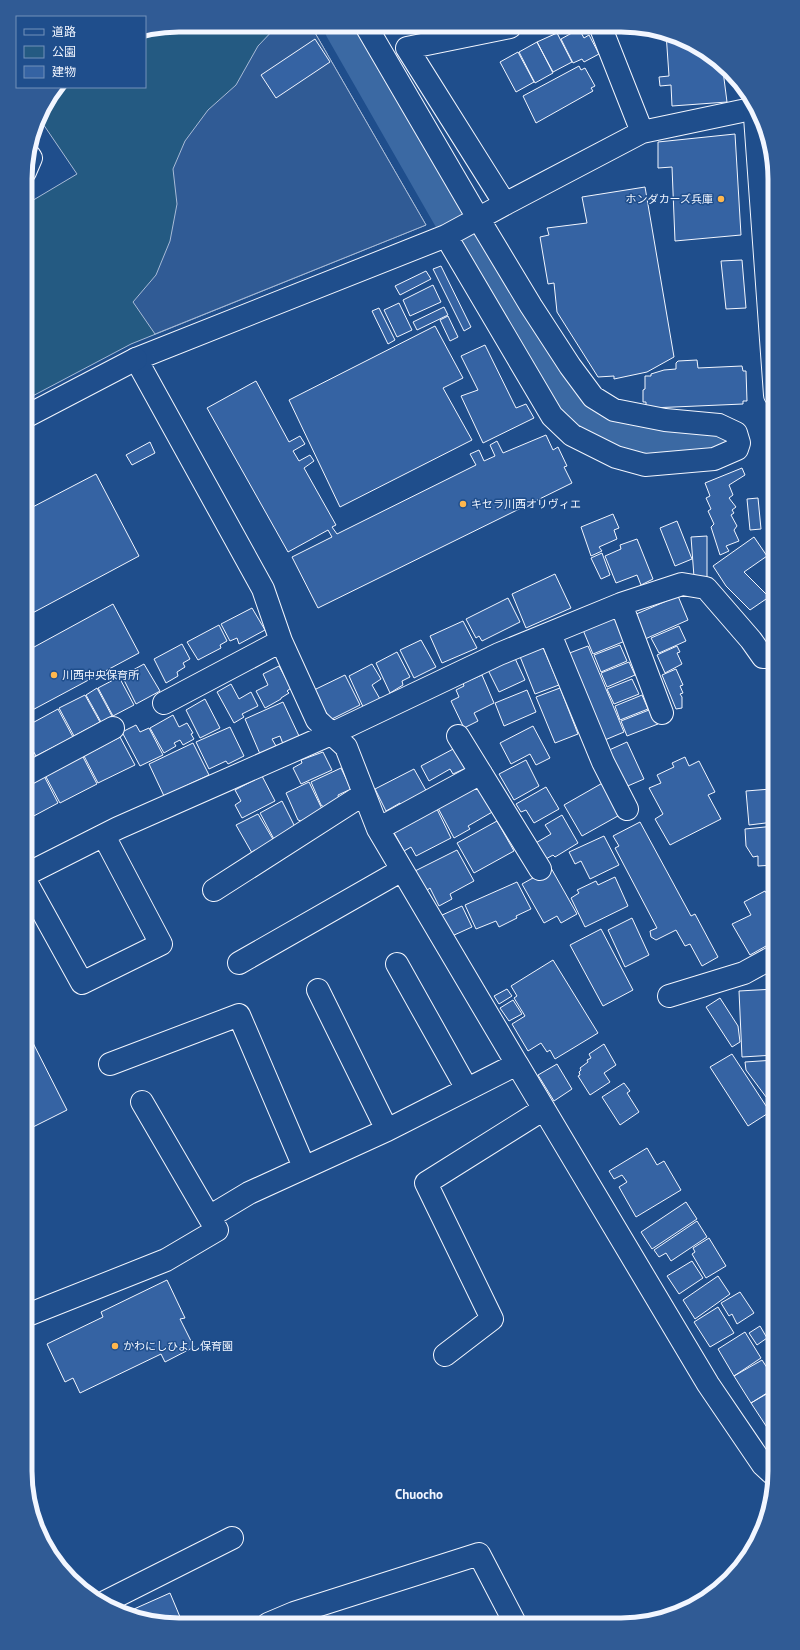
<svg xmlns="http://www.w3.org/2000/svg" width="800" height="1650" viewBox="0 0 800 1650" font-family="'PT Sans','Noto Sans JP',sans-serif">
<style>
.green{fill:#245a82;stroke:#a8bbd7}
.parking{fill:#305b95;stroke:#a8bbd7}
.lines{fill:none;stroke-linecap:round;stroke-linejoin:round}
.river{stroke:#3b69a3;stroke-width:44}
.building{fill:#3563a3;stroke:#f2f6ff}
.street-casing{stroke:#f2f6ff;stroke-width:24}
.secondary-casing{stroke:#f2f6ff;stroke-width:24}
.street{stroke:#1f4e8c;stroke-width:22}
.secondary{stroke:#1f4e8c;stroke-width:22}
.poi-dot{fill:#ffb74d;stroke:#1f4e8c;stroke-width:1.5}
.labels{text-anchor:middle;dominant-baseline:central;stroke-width:3;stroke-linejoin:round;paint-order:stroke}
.poi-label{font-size:11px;fill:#f2f6ff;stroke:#1f4e8c;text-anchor:start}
.quarter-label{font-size:13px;font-weight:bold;fill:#f2f6ff;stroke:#1f4e8c}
.rim{fill:none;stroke:#f2f6ff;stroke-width:5}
</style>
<rect width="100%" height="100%" fill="#1f4e8c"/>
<path class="green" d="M179 25 311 26 426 225 131 344 25 400V205L77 174 39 118 41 111 59 87H145V32Z"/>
<path class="parking" d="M277 26H311L426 225 155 334 133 302 156 275 170 241 177 204 173 169 185 141 208 110 236 85 258 46Z"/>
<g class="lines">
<path class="river" d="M346 26 518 326 574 412 624 437 705 442"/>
</g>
<path class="building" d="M579 29 584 38 589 35 599 54 584 62 582 59 573 63 561 39Z
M557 33 572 62 553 72 537 42Z
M666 33 689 41 722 63 727 102 672 106 671 85 660 86 659 77 669 76Z
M315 39 330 62 276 98 261 75Z
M537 42 553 73 535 83 519 52Z
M518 52 534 82 516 92 500 62Z
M579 66 581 70 585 68 595 86 591 88 593 91 536 123 523 96Z
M735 134 741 235 675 241 672 167 658 168V142Z
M645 187 674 357 647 372 614 379V376L598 377 557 312 554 283 548 284 540 237 549 235 547 228 587 223 582 197Z
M742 260 746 308 726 309 721 261Z
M441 266 471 327 464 331 433 269Z
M426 271 431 279 400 295 395 286Z
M433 285 441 302 410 316 403 300Z
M399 303 412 330 397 337 384 310Z
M444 307 448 315 417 330 413 322Z
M379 308 395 340 388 344 372 311Z
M448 316 458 337 450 341 440 320Z
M435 326 463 378 443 388 472 440 340 507 289 400Z
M485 345 516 408 526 404 534 418 483 443 461 396 478 390 461 356Z
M697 360 698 368 742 366 743 371H746L747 401H743V404L651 408 646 407V402H643V390L645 389V376H651V374L664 370 676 369V363L678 361Z
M256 381 289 442 300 436 305 444 293 451 299 461 310 455 314 461 304 468 336 525 332 527 337 534 476 465 470 454 479 450 484 461 495 456 490 445 497 441 503 453 546 435 553 450 558 447 567 466 564 467 572 483 318 608 292 557 332 537 328 530 288 552 207 408Z
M150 442 155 453 132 465 126 455Z
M742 468 745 475 729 485 733 495 729 498 736 507 732 510 734 513 731 515 737 526 734 530 739 541 726 546 729 551 720 555 711 527 714 524 708 511 711 509 706 498 710 496 705 483Z
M96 474 139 556 25 617V511Z
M758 498 761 529 750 530 747 499Z
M613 514 619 528 614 530 617 539 599 547 602 551 591 556 581 527Z
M677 521 692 559 675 566 660 528Z
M707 536V577H694L691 537Z
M754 537 767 556 744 572 769 597 750 610 726 586 713 566Z
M637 539 653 579 641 585 637 575 616 583 605 556 621 549 620 545Z
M602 553 610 575 601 579 591 558Z
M555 574 571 608 526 628 512 594Z
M678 596 688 620 645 639 634 615Z
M508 598 520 622 482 641 479 636 476 638 466 619Z
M113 604 139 653 25 714V652Z
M252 608 265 630 239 644 237 638 230 641 221 624Z
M615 617 625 641 593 654 583 630Z
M463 621 477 648 442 663 430 636Z
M219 625 227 641 220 645 221 648 198 660 187 642Z
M679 626 686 641 659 653 651 638Z
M421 640 436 667 414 678 400 650Z
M182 644 190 659 183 663 185 667 177 672 178 676 166 683 154 659Z
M542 645 559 685 535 694 519 654Z
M620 645 627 661 601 672 594 655Z
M588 646 624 732 600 742 567 654Z
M677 646 680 652 677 653 682 664 665 673 657 655Z
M397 652 410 677 402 681 403 685 390 693 376 663Z
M513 654 525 680 499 692 486 666Z
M629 662 635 675 607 687 601 673Z
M144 664 160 691 136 704 122 676Z
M372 664 381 679 372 685 380 699 364 709 349 676Z
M279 666 291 688 287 691 289 693 281 698V699L265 708 256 691 268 685 263 674Z
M676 669 683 685 680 686 683 693 680 694 682 697V708L676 709 662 675Z
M345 675 360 705 330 720 314 690Z
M482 675 494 703 474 713 478 721 464 728 451 701 459 697 456 690 464 686 463 683Z
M119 677 134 705 113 716 98 688Z
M632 679 639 694 614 704 607 689Z
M231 684 239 699 251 692 258 706 242 714 244 717 234 723 217 692Z
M97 688 112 716 101 722 86 695Z
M560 688 578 734 555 743 536 697Z
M527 690 536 712 504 726 495 703Z
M85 695 100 722 74 736 59 708Z
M642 695 648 709 620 720 615 706Z
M205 699 220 728 200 738 186 710Z
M283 702 299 736 283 744 280 736 272 739 276 746 260 754 245 719Z
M58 709 73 737 36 756 25 736V727Z
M649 710 651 713 653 712 658 724 627 736 621 721Z
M173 715 179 727 187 723 193 733 191 734 194 739 183 745 180 740 174 743 176 746 164 753 150 728Z
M136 725 140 732 149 728 163 755 140 766 122 732Z
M533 726 550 758 536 765 530 754 511 764 500 743Z
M230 727 244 756 228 764 226 761 209 769 196 742Z
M120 737 135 765 98 783 84 756Z
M25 739 34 756 25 761Z
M627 742 644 779 623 788 607 751Z
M193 743 209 775 164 796 149 764Z
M457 747 468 767 453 774 450 769 429 781 421 766Z
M323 752 332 770 301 784 293 768 302 763 301 760Z
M82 755 97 784 60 803 45 775Z
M685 757 689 766 699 761 715 792 708 795 721 819 670 845 655 819 663 814 649 788 661 783 657 775 674 767 672 763Z
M526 760 539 786 514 800 499 774Z
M341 768 351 789 338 795 339 800 324 807 321 805 311 782Z
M414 769 428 794 402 807 400 803 386 811 375 789Z
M43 774 58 803 30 818 25 808V783Z
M262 776 275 801 242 818 235 805 241 801 235 790Z
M606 781 625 812 582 836 564 805Z
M309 782 323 811 301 821 298 820 286 793Z
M480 786 494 811 468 826 470 829 454 838 438 808Z
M546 787 559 809 534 823 526 810 521 812 516 804Z
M771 789 774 822 749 825 746 791Z
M282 801 296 829 275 841 260 813Z
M436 807 451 838 416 856 411 847 404 851 392 829Z
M258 814 274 841 252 853 236 825Z
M562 815 578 843 555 857 553 855 544 860 534 844 551 834 545 825Z
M497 821 514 851 474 873 457 843Z
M640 822 691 916 695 914 718 957 702 966 690 944 685 946 676 930 656 940 651 937 650 931 657 928 615 848 619 846 613 836Z
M775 826V865L758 866V856L753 857 746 846 745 829Z
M604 836 619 865 590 879 581 861 575 864 569 852Z
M457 850 474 881 450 894 452 899 439 906 430 888 426 891 415 871Z
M551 868 577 914 561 923 557 916 544 923 522 884Z
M615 877 628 906 585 927 571 898 579 893 577 890 596 881 598 885Z
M517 882 531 909 516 916 517 918 499 927 496 921 476 929 465 905Z
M765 891 775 907V941L750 955 732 924 751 915 744 902Z
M462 906 472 927 452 936 440 916Z
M632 918 649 955 625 967 608 930Z
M601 929 633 990 603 1006 570 945Z
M553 960 598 1033 555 1059 550 1050 547 1052 541 1043 528 1051 512 1024 525 1016 514 998 517 996 511 986Z
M507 989 512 996 499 1004 494 996Z
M775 989V1055L742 1057 739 991Z
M720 998 738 1026 740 1042 732 1047 706 1007Z
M513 1000 522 1014 509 1021 500 1008Z
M29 1035 67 1110 25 1131V1036Z
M604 1044 616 1065 604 1073 610 1082 590 1095 578 1076 580 1075 579 1072 581 1070 580 1068 588 1062 587 1060 591 1058 589 1054Z
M732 1054 770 1112 748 1126 710 1067Z
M775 1060V1105H772L746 1070 745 1062Z
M557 1064 572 1089 554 1101 538 1075Z
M624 1083 630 1091 627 1093 639 1112 620 1125 602 1097Z
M647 1148 657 1165 664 1161 681 1190 636 1217 619 1187 627 1182 622 1175 614 1179 609 1171Z
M775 1178V1228H773L769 1179Z
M686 1202 697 1219 652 1249 641 1232Z
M697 1221 707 1237 671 1261 666 1253 659 1257 654 1250Z
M709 1238 726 1266 706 1278 692 1254 695 1252 693 1248Z
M775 1240V1265H772L769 1241Z
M692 1261 703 1278 679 1294 667 1276Z
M718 1276 730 1294 695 1319 683 1300Z
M167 1280 185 1318 180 1319 194 1347 165 1362 161 1354 80 1393 73 1378 65 1382 47 1344 103 1317 101 1312Z
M740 1292 754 1313 737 1324 732 1314 729 1316 721 1303Z
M718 1307 734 1333 710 1347 694 1322Z
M760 1326 767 1338 757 1345 749 1333Z
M745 1332 761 1358 734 1376 718 1349Z
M762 1360 775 1380V1388L751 1403 734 1376Z
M775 1389V1425L768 1429 751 1403Z
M170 1593 183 1624H159L125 1613Z"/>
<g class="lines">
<g class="street-casing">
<path id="street" d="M366 26 478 218 531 306 570 366 593 397 614 410 665 420 719 425 736 433 739 443 737 449 714 459 645 465 616 457 572 435 552 416 446 236
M510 27 407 48 505 204 446 236 136 359 263 589 281 641 317 720 346 747 378 829 517 1064
M601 28 642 132
M505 204 642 132 756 108
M621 604 662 713
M550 634 603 762 627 809
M164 703 281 641
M458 736 540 869
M25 775 113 728
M378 829 481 773
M25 875 118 828 331 734 499 654 621 604 682 584 706 588 751 640 763 657H775
M25 880 82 983 161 944 104 836
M214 890 364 794
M239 963 402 870
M397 964 467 1089
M318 990 387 1130
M669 996 744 973 775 956
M110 1064 239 1015 304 1167
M142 1102 209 1217
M25 1316 166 1260 217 1230 209 1217 249 1193 387 1130 517 1064 708 1384 763 1465 775 1476
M445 1355 492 1319 426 1183 544 1109
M103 1603 232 1538
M268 1624 294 1613 479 1554 516 1625"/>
</g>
<g class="secondary-casing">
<path id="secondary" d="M754 103 775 395
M25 172 31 158 29 155
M25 417 136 359"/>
</g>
<use href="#street" class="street"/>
<use href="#secondary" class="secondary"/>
</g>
<g class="poi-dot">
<circle cx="721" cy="199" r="4"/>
<circle cx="463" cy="504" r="4"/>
<circle cx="54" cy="675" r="4"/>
<circle cx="115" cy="1346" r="4"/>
</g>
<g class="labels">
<g class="poi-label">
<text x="713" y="199" text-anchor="end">ホンダカーズ兵庫</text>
<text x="471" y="504">キセラ川西オリヴィエ</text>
<text x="62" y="675">川西中央保育所</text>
<text x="123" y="1346">かわにしひよし保育園</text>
</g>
<g class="quarter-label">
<text x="419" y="1494">Chuocho</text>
</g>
</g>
<path d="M0 0H800V1650H0ZM179 32H621A147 147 0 0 1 768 179V1471A147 147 0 0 1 621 1618H179A147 147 0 0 1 32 1471V179A147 147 0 0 1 179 32Z" fill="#305b95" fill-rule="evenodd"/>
<path class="rim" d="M179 32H621A147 147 0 0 1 768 179V1471A147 147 0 0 1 621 1618H179A147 147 0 0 1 32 1471V179A147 147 0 0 1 179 32Z"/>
<rect x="16" y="16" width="130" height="72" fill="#1f4e8c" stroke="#7391ba"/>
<rect x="24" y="29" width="20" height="6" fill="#1f4e8c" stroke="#7391ba"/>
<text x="52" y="36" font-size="12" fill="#f2f6ff">道路</text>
<rect x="24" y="46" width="20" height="12" fill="#245a82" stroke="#7391ba"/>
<text x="52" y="56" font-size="12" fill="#f2f6ff">公園</text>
<rect x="24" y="66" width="20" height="12" fill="#3563a3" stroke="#7391ba"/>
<text x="52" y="76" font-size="12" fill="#f2f6ff">建物</text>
</svg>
